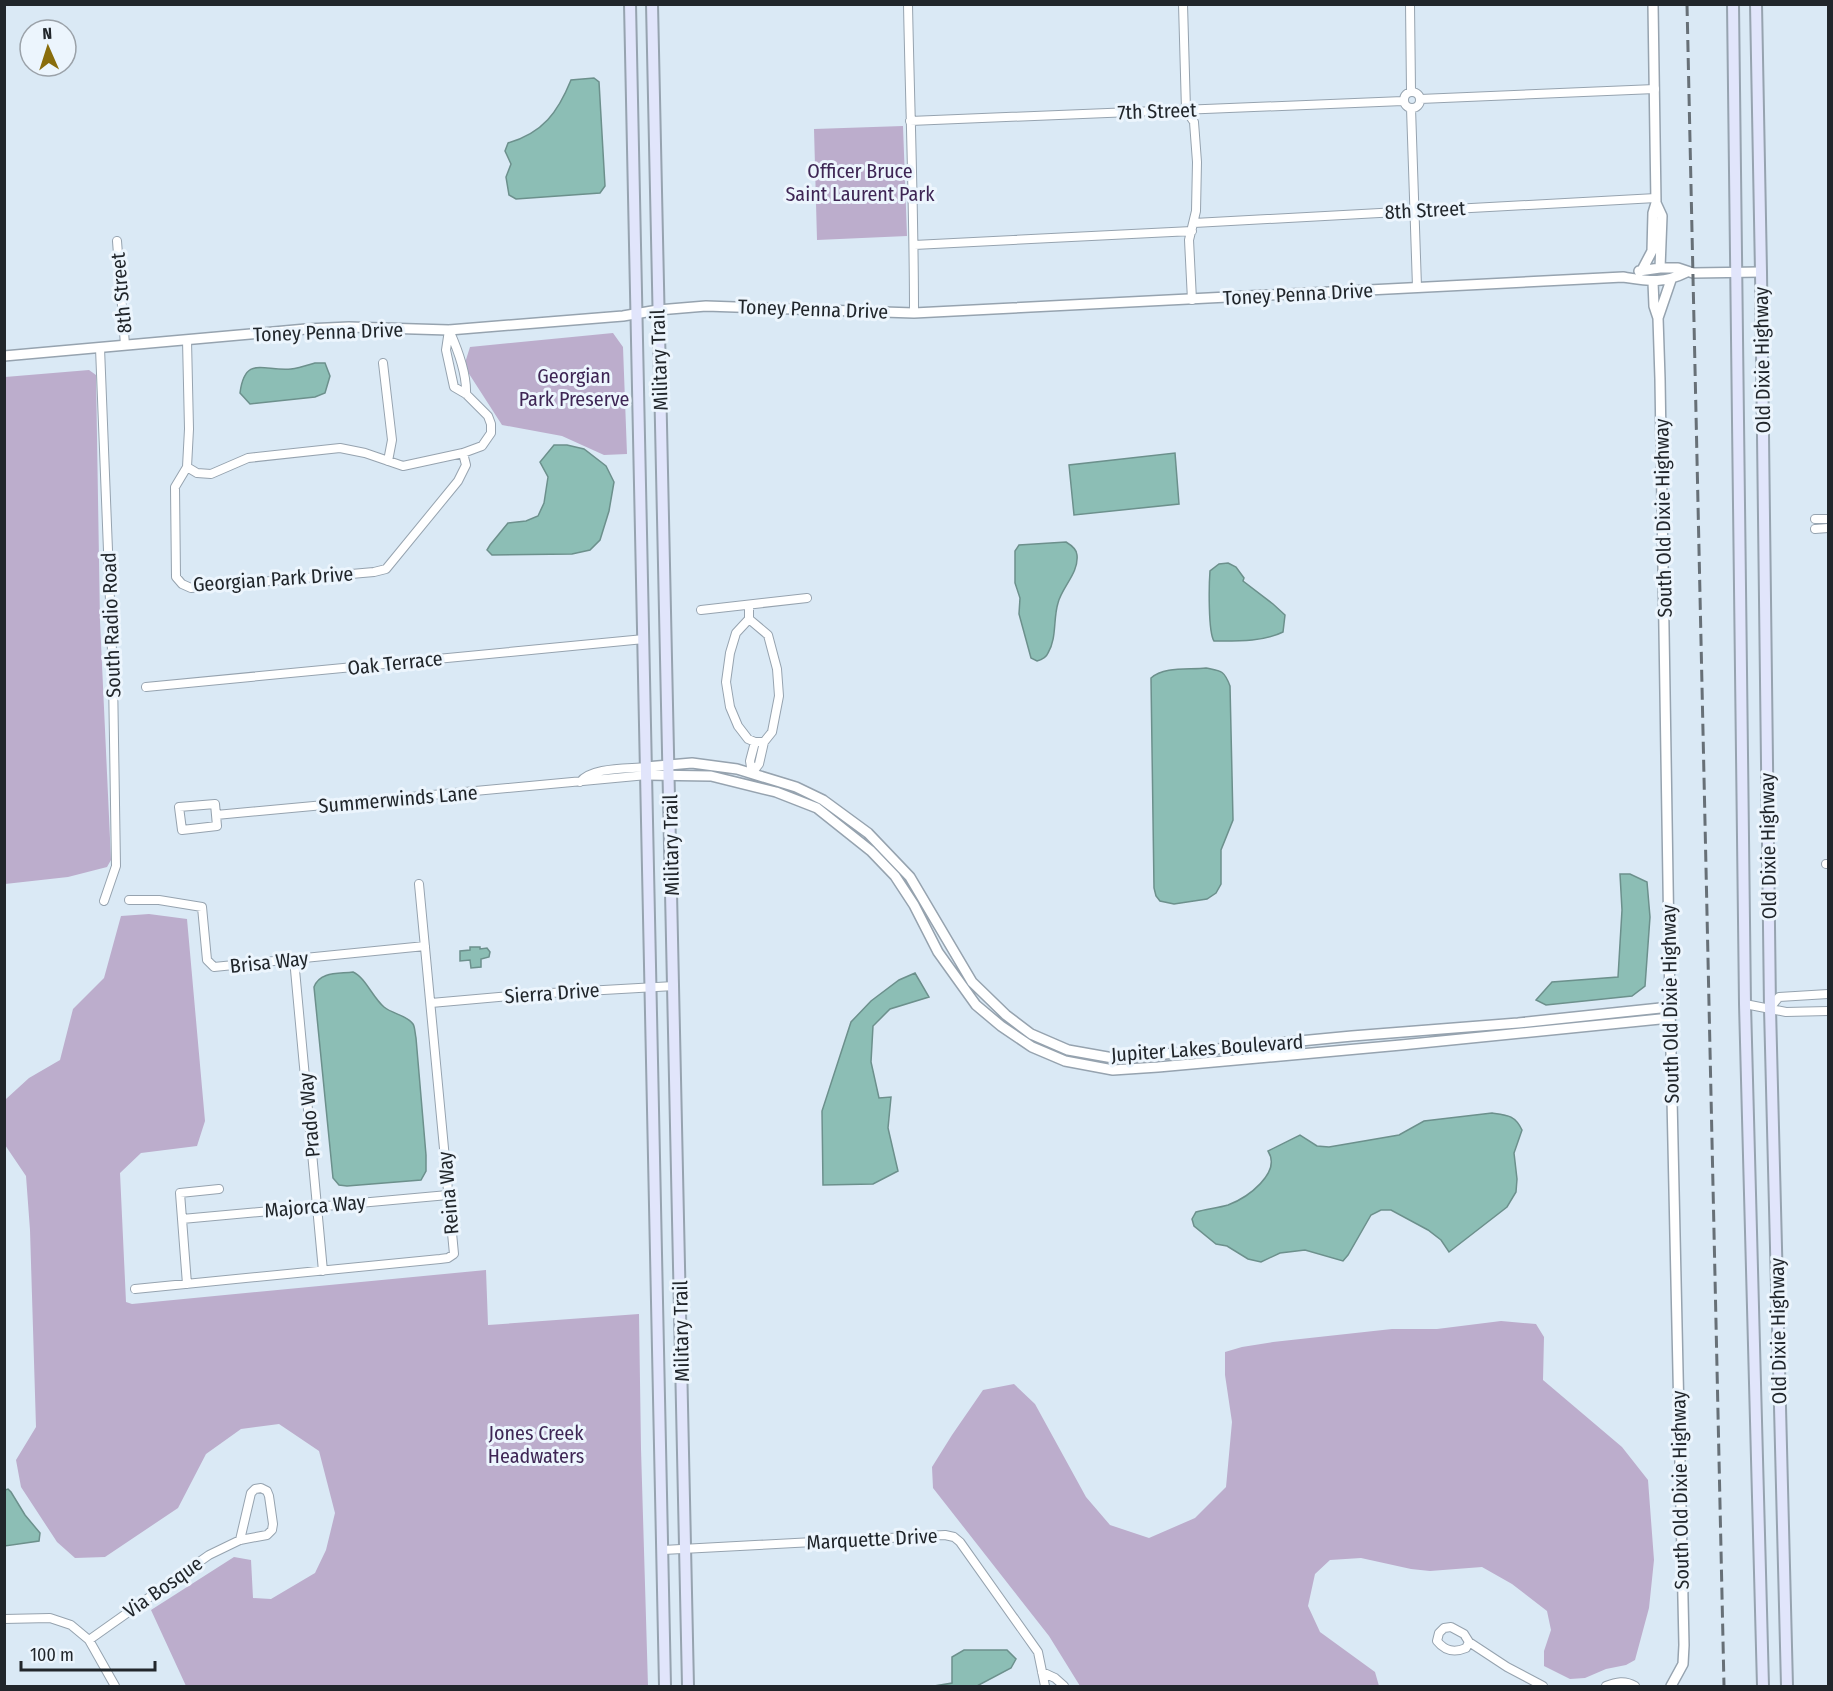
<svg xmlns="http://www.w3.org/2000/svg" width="1833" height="1691" viewBox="0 0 1833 1691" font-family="'Fira Sans Condensed',sans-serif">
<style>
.green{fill:#bcadcc}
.water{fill:#8cbeb5;stroke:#6c908c;stroke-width:1.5}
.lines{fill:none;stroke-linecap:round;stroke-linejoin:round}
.minor-casing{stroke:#96a3af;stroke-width:10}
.tertiary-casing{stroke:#96a3af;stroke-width:12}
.secondary-casing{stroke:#96a3af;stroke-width:14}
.minor{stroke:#fff;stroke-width:8}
.tertiary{stroke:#fff;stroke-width:9}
.secondary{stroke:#e1e5fb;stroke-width:10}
.rail{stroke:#677077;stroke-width:3;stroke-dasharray:12 6;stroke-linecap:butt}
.labels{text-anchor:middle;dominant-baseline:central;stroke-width:6;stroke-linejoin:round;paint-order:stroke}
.street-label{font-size:20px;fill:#21262b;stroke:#ecf5fd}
.park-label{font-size:20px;fill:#3e2554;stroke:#ecf5fd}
</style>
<rect width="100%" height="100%" fill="#dae9f5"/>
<path class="green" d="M903 126 907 236 817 240 814 129Z
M613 333 623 347 627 454 604 455 562 436 502 425 464 366 470 347Z
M89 370 96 375 100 621 111 860 107 867 68 877 5 884V377Z
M149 914 187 919 205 1121 197 1146 141 1153 120 1173 126 1302 132 1304 486 1270 488 1325 639 1314 641 1449 648 1686H186L151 1610 234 1557 251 1560 253 1598 271 1599 315 1573 326 1550 335 1513 319 1451 279 1424 241 1429 206 1454 178 1508 105 1557 75 1558 57 1542 21 1487 16 1460 36 1427 30 1230 26 1176 5 1145 6 1099 29 1078 60 1060 73 1009 104 978 121 916Z
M1501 1321 1536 1324 1544 1337 1543 1380 1622 1447 1648 1480 1654 1560 1649 1608 1635 1660 1626 1665 1606 1669 1585 1678 1570 1679 1544 1666V1651L1551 1630 1547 1611 1512 1584 1482 1567 1430 1571 1411 1569 1361 1558 1330 1560 1315 1574 1308 1606 1320 1632 1375 1672 1379 1686H1080L1049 1636 933 1488 932 1467 952 1435 983 1390 1014 1384 1035 1404 1086 1497 1110 1525 1149 1538 1195 1518 1226 1487 1232 1422 1225 1375V1352L1242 1347 1273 1342 1392 1329H1437Z"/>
<path class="water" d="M594 78 599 82 605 186 600 193 516 199 509 195 506 177 511 164 505 151 508 143C543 133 558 112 571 80Z
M315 363H325L330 376 325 393 315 397 250 404 240 393C245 354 265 372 291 369 299 368 308 365 315 363Z
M554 445H567L584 449 606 466 614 482 609 511 600 540 590 550 572 554 492 555 487 550 490 545 508 523 526 521 538 516 544 503 548 477 540 462Z
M1175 453 1179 504 1074 515 1069 465Z
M1066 542C1071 545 1077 549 1077 555 1079 573 1062 587 1058 603 1053 619 1057 638 1048 653 1046 658 1041 660 1037 661L1031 658 1019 614 1020 598 1015 583V551L1019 545Z
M1228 563 1236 567 1244 578 1243 581 1273 604 1285 615 1283 632C1263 642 1236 641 1214 641 1208 632 1209 584 1210 571L1219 564Z
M1206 668C1221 671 1224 670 1230 686L1233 820 1221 850V884L1216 893 1207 899 1174 904 1160 901 1156 896 1154 888 1151 678C1164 666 1189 670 1206 668Z
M1620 874H1630L1647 882 1650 917 1645 986 1632 996 1546 1005 1536 1000 1552 982 1618 977 1622 910Z
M470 947H480V949L487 948 490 952 489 957 481 959V967L471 968 470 960 460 961V951L470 950Z
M353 972C365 977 373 998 384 1007 392 1014 407 1015 413 1024 415 1027 415 1034 416 1038L426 1155V1171L421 1180 347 1186 339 1185 333 1178 314 987C320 971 339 974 353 972Z
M915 973 929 997 890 1009 873 1026 871 1062 879 1098 891 1097 888 1128 898 1171 873 1184 823 1185 822 1111 851 1022 871 1001 899 980Z
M1492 1113C1507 1115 1515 1115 1522 1130L1514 1153 1517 1179 1516 1192 1507 1207 1449 1252 1441 1240 1428 1230 1391 1210H1381L1371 1215 1348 1255 1343 1261 1305 1250 1280 1253 1261 1262 1248 1259 1227 1246 1216 1244 1194 1226 1192 1219 1196 1212C1206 1209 1218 1208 1228 1205 1247 1198 1282 1173 1268 1151L1300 1135 1317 1146 1329 1147 1399 1135 1424 1121Z
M8 1489 11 1492 25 1515 40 1533 39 1541 5 1546V1490Z
M964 1650H1007L1016 1659 1011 1668 977 1686H934L952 1683V1657Z"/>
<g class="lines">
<g class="minor-casing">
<path id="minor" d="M908 4C910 107 914 210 914 313
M1183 4 1186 110 1194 122 1197 162 1196 211 1189 240 1192 300
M1410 4 1411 91
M1404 100a8 8 0 1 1 16 0a8 8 0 1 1-16 0Z
M1420 99 1655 89
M1411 108 1417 287
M910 121 1403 101
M1194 223 1656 198
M117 241 125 345
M914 245 1192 231
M449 330C458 350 467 373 466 394
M187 340 189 429 187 467 175 487 176 577 182 584 191 588 374 572 386 569 458 481 466 465 463 453
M100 348 113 677 116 866 104 901
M383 363 392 440 388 461
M187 467 197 473 211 474 248 458 340 448 365 453 403 466 463 453 482 446 491 433V424L488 416 466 394 454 387 446 350 449 330
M1815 519H1828
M1815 529 1828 528
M749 605V619L736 633 730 653 726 682 730 707 738 726 748 739 755 742H764
M701 610 807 598
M749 619 768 635 777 669 779 696 772 732 764 742 759 764 752 773
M146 687 644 639
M752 773 750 761 755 742
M580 782C591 767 628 769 646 767
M215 804 217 826 182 830 179 807Z
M216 815 647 775
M1826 864H1828
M129 900H159L202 907 207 960 214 967 425 946
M294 959 323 1271
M431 1003 533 994 674 986
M1745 1004 1786 1012 1828 1011
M1770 1008 1779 997 1828 994
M182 1219 448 1195
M187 1284 180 1193 219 1189
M135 1289 440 1259 448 1258 454 1254 419 884
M663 1550 945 1535 954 1537 960 1542 1038 1652 1045 1686
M4 1619 50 1618 71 1625 89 1640 115 1686
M89 1640 209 1555 240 1540 267 1535 272 1530 273 1524 269 1496 267 1491 261 1488 255 1489 251 1493 240 1540
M1469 1642 1466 1648C1454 1653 1445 1651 1437 1641L1439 1633 1444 1628 1451 1627 1464 1634 1469 1642 1507 1667 1543 1686
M1042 1672 1055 1678 1064 1686
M1606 1686C1616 1682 1625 1680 1635 1686"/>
</g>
<g class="tertiary-casing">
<path id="tertiary" d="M1656 203 1662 216 1660 268
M1642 270 1652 251 1653 213 1656 203 1653 4
M1639 271 1660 268H1678L1693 273 1761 272
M1653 282 1654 306 1658 318 1660 379 1670 1007 1684 1645 1683 1664 1671 1686
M1658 318 1671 280
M4 356 306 329 349 327 449 330 623 316 658 310 706 306 914 313 1623 277C1649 281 1663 284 1687 272
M646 767 692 763 737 769 796 787 823 800 868 833 910 877 972 982 1006 1015 1031 1034 1068 1050 1113 1058 1144 1056 1352 1036 1518 1023 1670 1007
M647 775 711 776 776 792 817 808 871 851 895 876 914 905 938 952 976 1005 1001 1026 1032 1047 1065 1061 1113 1070 1158 1067 1401 1045 1670 1018"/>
</g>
<g class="secondary-casing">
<path id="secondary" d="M630 4 665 1686
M652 4 688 1686
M1733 4 1745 1004 1763 1686
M1756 4 1761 272 1770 1008 1787 1686"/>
</g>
<use href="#minor" class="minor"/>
<use href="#tertiary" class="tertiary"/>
<use href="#secondary" class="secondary"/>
<path class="rail" d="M1687 4 1724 1686"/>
</g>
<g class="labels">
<g class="street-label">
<text transform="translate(1157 111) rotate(-2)">7th Street</text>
<text transform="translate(1425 210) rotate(-3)">8th Street</text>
<text transform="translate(121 293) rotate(-95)">8th Street</text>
<text transform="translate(1298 294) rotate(-3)">Toney Penna Drive</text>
<text transform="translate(813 309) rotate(2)">Toney Penna Drive</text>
<text transform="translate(328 332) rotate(-2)">Toney Penna Drive</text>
<text transform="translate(659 360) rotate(-92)">Military Trail</text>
<text transform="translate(1762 360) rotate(-91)">Old Dixie Highway</text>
<text transform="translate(1663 518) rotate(-91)">South Old Dixie Highway</text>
<text transform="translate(273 579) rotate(-4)">Georgian Park Drive</text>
<text transform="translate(111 625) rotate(-92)">South Radio Road</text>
<text transform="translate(395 663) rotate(-6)">Oak Terrace</text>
<text transform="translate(398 799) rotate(-5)">Summerwinds Lane</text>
<text transform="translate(671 845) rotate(-91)">Military Trail</text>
<text transform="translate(1768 846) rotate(-91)">Old Dixie Highway</text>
<text transform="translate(269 962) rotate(-6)">Brisa Way</text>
<text transform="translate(552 993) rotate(-4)">Sierra Drive</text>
<text transform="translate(1670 1004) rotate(-91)">South Old Dixie Highway</text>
<text transform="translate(1207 1048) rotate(-4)">Jupiter Lakes Boulevard</text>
<text transform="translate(309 1115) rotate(-95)">Prado Way</text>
<text transform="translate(448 1193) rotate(-95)">Reina Way</text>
<text transform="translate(315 1206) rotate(-5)">Majorca Way</text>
<text transform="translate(681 1331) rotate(-91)">Military Trail</text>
<text transform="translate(1778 1331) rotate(-91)">Old Dixie Highway</text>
<text transform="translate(1680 1490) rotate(-91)">South Old Dixie Highway</text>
<text transform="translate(872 1539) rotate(-3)">Marquette Drive</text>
<text transform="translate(163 1587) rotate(-35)">Via Bosque</text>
</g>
<g class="park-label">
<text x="860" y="171">Officer Bruce<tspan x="860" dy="23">Saint Laurent Park</tspan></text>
<text x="574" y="376">Georgian<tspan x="574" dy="23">Park Preserve</tspan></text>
<text x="536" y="1433">Jones Creek<tspan x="536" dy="23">Headwaters</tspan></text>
</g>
</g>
<rect width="1833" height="1691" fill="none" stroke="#21262b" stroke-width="12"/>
<g transform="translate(48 48) rotate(357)"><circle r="28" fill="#ecf5fd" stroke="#9ba2a9" stroke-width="1.5"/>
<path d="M0-4.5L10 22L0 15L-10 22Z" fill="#896d0c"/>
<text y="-9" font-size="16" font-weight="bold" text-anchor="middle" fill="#21262b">N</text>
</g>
<path d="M21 1661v9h134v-9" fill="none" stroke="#21262b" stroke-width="3"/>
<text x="30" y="1661" font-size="18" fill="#21262b" stroke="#ecf5fd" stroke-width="4.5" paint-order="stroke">100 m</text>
</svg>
